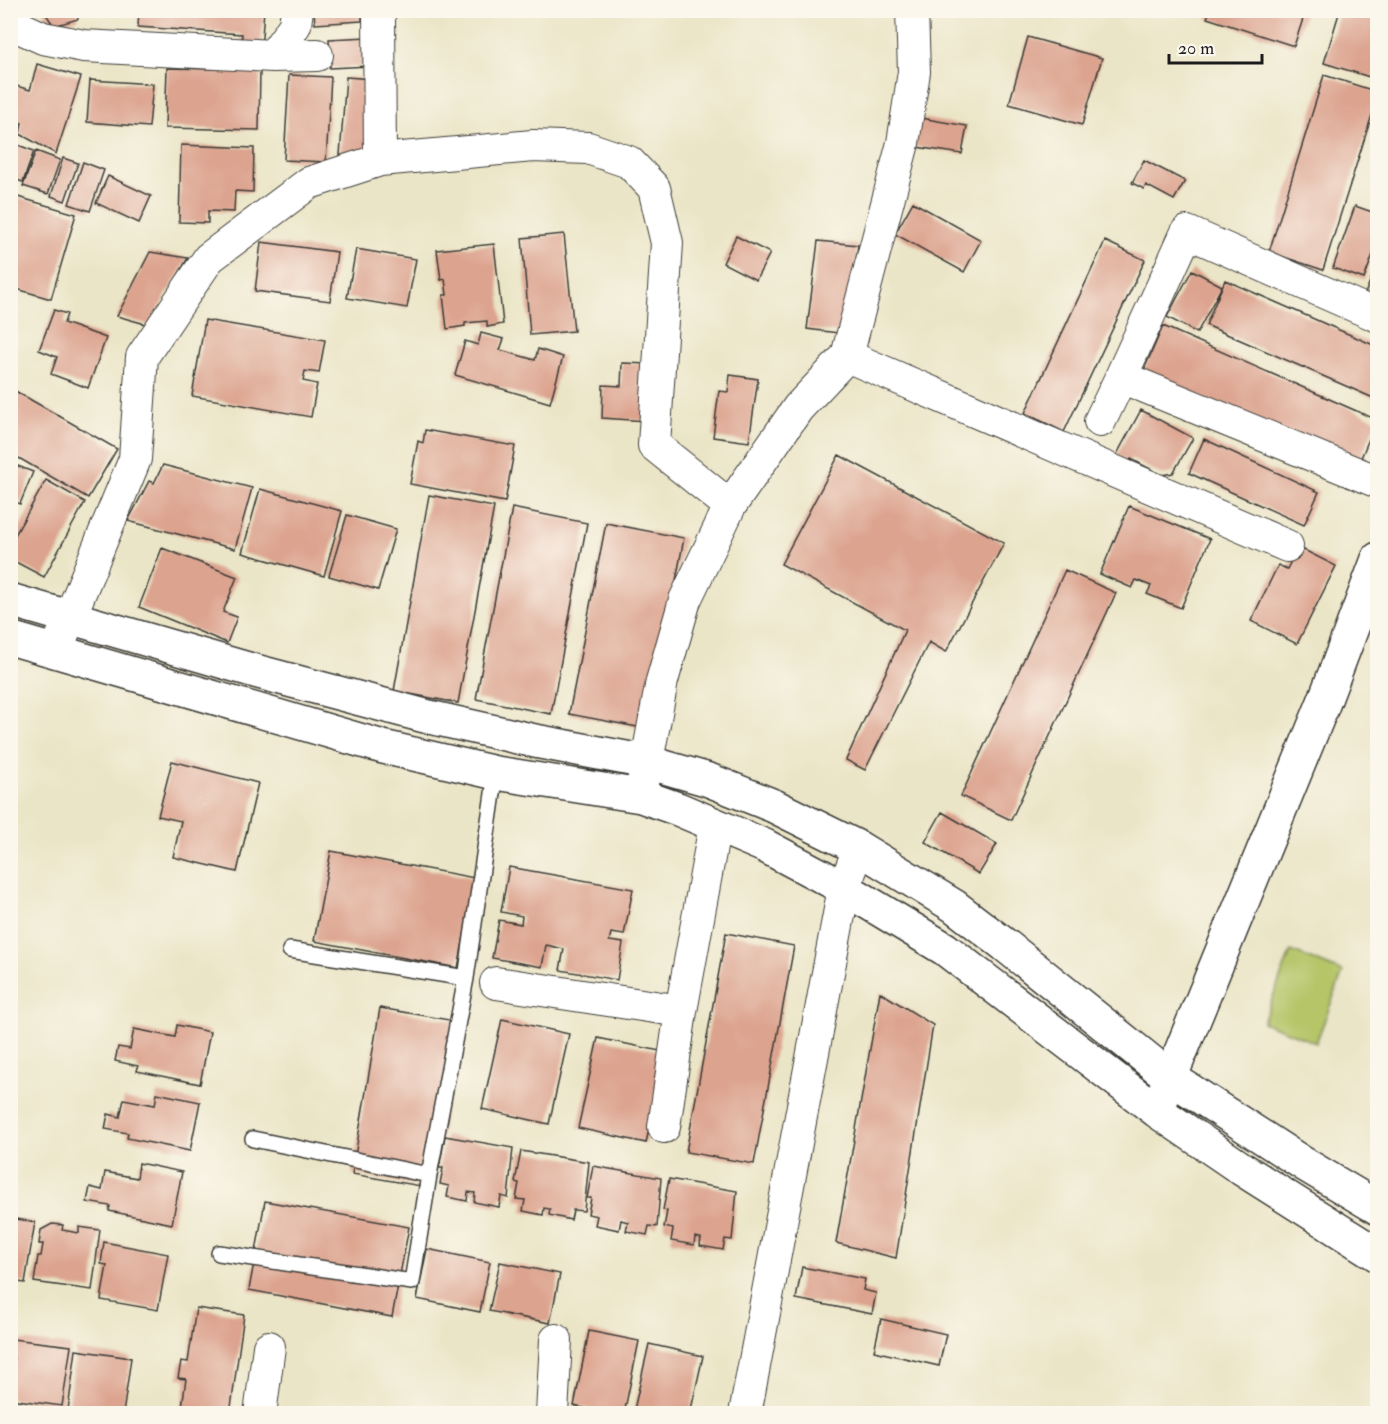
<svg xmlns="http://www.w3.org/2000/svg" width="1388" height="1424" viewBox="0 0 1388 1424" font-family="'IM FELL Double Pica',serif">
<style>
.green{fill:#b5c567;stroke:#687042;stroke-width:1.5}
.building{fill:#dca38e}
.lines{fill:none;stroke-linecap:round;stroke-linejoin:round}
.service-casing{stroke:#3b3a36;stroke-width:18}
.minor-casing{stroke:#3b3a36;stroke-width:34}
.tertiary-casing{stroke:#3b3a36;stroke-width:36}
.service{stroke:#fff;stroke-width:15}
.minor{stroke:#fff;stroke-width:32}
.tertiary{stroke:#fff;stroke-width:33}
</style>
<rect width="100%" height="100%" fill="#fbf7ec"/>
<filter id="ink" filterUnits="userSpaceOnUse"><feTurbulence type="fractalNoise" baseFrequency=".0167" numOctaves="2"/><feDisplacementMap in="SourceGraphic" scale="12" xChannelSelector="R" yChannelSelector="G"/><feConvolveMatrix kernelMatrix="1 2 1 2 8 2 1 2 1" color-interpolation-filters="sRGB"/></filter>
<filter id="wash" filterUnits="userSpaceOnUse"><feTurbulence type="fractalNoise" baseFrequency=".008" numOctaves="4" result="noise"/><feDisplacementMap in="SourceGraphic" scale="24" xChannelSelector="R" yChannelSelector="G"/><feGaussianBlur stdDeviation="1.35" result="paint"/><feColorMatrix in="noise" values="0 0 0 0 0 0 0 0 0 0 0 0 0 0 0 0 0 1.4 0 .05"/><feComposite in="paint" operator="in"/></filter>
<g filter="url(#wash)">
<rect width="100%" height="100%" fill="#ebe5c7"/>
<path class="green" d="M1291 951 1343 972 1316 1043 1263 1022Z"/>
<g id="blocks">
<path class="building" d="M43 10H78V19L54 26Z
M139 10H264L261 50 241 49 242 34 138 27Z
M314 10H362V21L315 24Z
M1210 10H1306L1294 46 1207 18Z
M1340 10H1378V63L1373 78 1324 63Z
M368 37 370 66 330 68 329 39Z
M1028 37 1102 58 1082 125 1009 104Z
M37 64 81 77 56 154 20 134 22 123 10 117V84L30 90Z
M167 68 260 70 259 130 165 128Z
M289 75 331 77 326 162 284 160Z
M1324 75 1378 92V96L1323 270 1269 252Z
M346 77 373 79 367 157 340 155Z
M90 80 153 84 149 127 87 122Z
M915 117 967 126 962 154 910 146Z
M10 142 34 151 23 182 10 178Z
M181 145 254 148 253 192 235 191 234 212 208 211V223L179 222Z
M36 151 60 160 48 194 23 186Z
M63 158 78 163 65 201 51 196Z
M1144 160 1185 181 1174 200 1146 185 1144 189 1132 183Z
M83 162 104 170 90 211 69 204Z
M108 176 151 196 139 223 96 203Z
M18 197 76 214 51 299 10 287V222Z
M913 202 981 240 964 272 895 234Z
M1355 206 1378 214V241L1364 279 1333 268Z
M564 234 574 331 530 335 522 238Z
M736 236 770 253 756 280 723 263Z
M818 241 858 245 846 334 807 329Z
M1105 241 1145 260 1064 432 1025 413Z
M261 242 337 252 330 301 255 291Z
M494 244 503 324 487 327V321L465 323V326L447 329 443 295H447L445 279 441 280 437 250Z
M356 249 416 259 407 308 347 298Z
M150 252 188 258 149 325 117 316Z
M1375 269H1378V302L1364 296Z
M1192 270 1222 286 1197 333 1167 317Z
M1225 280 1378 347V400L1206 325Z
M54 310 67 314 64 323 106 338 88 388 51 374 57 357 39 350Z
M205 320 325 340 319 373 305 371 303 381 317 384 311 417 192 396Z
M1163 326 1377 420 1358 465 1143 372Z
M481 333 504 339 500 350 535 360 538 349 563 357 550 403 455 375 465 341 478 345Z
M622 363 650 364 646 421 602 418 603 385 621 386Z
M730 375 758 379 749 442 713 437 719 391 728 392Z
M10 388 117 449 88 498 10 453Z
M1141 410 1193 438 1173 473 1162 475 1131 459 1129 462 1116 456Z
M425 430 515 446 505 502 410 484 418 441 423 443Z
M1204 439 1319 492 1304 525 1189 473Z
M839 455 1004 543 946 652 929 642 865 770 846 760 905 630 781 564Z
M10 463 33 472 20 504 10 500Z
M163 465 252 488 235 549 128 521 149 481 154 483Z
M46 480 85 502 44 577 10 559V544Z
M260 489 342 511 324 576 242 553Z
M429 495 494 507 458 703 394 691Z
M1129 506 1210 539 1181 608 1147 594 1151 586 1136 580 1132 588 1100 574Z
M512 508 587 523 551 714 476 699Z
M347 515 396 529 378 590 329 576Z
M606 523 684 538 648 729 569 714Z
M1298 547 1336 566 1297 644 1251 621 1278 565 1287 569Z
M162 548 237 577 223 612 237 617 227 643 139 607Z
M1065 570 1116 593 1011 820 961 796Z
M172 761 258 783 237 872 173 857 181 821 158 816Z
M942 812 997 844 979 874 925 842Z
M331 851 475 878 458 968 314 941Z
M509 867 633 889 624 935 611 933 609 941 623 943 617 980 560 970 564 949 546 945 542 967 492 958 499 920 521 924 522 916 501 912Z
M726 933 794 946 754 1164 686 1152Z
M880 992 933 1025 896 1258 836 1243Z
M380 1008 461 1022 432 1188 352 1174Z
M502 1019 569 1034 549 1124 482 1109Z
M177 1025 210 1032 200 1084 137 1071 138 1066 115 1061 118 1047 130 1049 134 1029 175 1037Z
M598 1038 665 1052 646 1143 578 1128Z
M157 1093 200 1102 190 1151 127 1138 128 1133 105 1129 108 1114 120 1117 124 1099 155 1105Z
M445 1136 513 1148 508 1198 501 1196 499 1207 474 1202 475 1193 468 1192 467 1201 447 1197 449 1186 440 1184 443 1168H439Z
M521 1151 589 1162 584 1211 573 1210 571 1220 549 1215 550 1209 544 1208 543 1215 523 1211 525 1200 516 1199 519 1183 515 1182Z
M139 1163 182 1172 172 1224 109 1211 110 1206 87 1202 90 1187 102 1190 105 1172 137 1178Z
M593 1166 661 1178 657 1227 649 1226 647 1235 626 1231 628 1222 621 1220 619 1230 595 1225 597 1216 588 1214 591 1198H587Z
M669 1179 737 1191 732 1240 725 1239 723 1250 700 1246 701 1238 695 1237 694 1245 671 1241 673 1229 664 1227 667 1211 663 1210Z
M265 1201 409 1227 392 1317 249 1290Z
M10 1218 35 1222 25 1283 10 1281Z
M52 1224 63 1225 62 1230 79 1233V1227L100 1230 92 1290 34 1282 38 1256H41L43 1244H39L41 1230Z
M104 1242 168 1254 158 1310 101 1300 107 1265 101 1264Z
M427 1249 490 1262 480 1312 417 1299Z
M500 1262 560 1274 550 1323 489 1311Z
M802 1267 865 1279 863 1290 876 1293 872 1314 796 1299Z
M196 1308 244 1315 230 1414H181L186 1379 178 1378 181 1361 188 1362Z
M881 1319 946 1334 939 1366 874 1351Z
M589 1331 639 1341 624 1414H610L574 1406Z
M12 1339 71 1346 62 1406 10 1399V1372L12 1373 14 1358H10Z
M649 1344 703 1356 690 1414H633Z
M76 1350 131 1358 123 1414H90L68 1410Z"/>
</g>
</g>
<g filter="url(#ink)">
<use href="#blocks" fill-opacity="0" stroke="#3b3a36" stroke-width="1.5"/>
<g class="lines">
<g class="service-casing">
<path id="service" d="M290 950 466 978
M253 1139 429 1175
M219 1253 412 1282 429 1175 466 978 496 773"/>
</g>
<g class="minor-casing">
<path id="minor" d="M912 10 914 72 903 143 847 356 1287 546
M10 11 19 27 43 38 84 46 273 56 317 55
M273 56 295 25 297 10
M380 160 533 146 588 148 629 162 654 188 667 243 654 445 730 506
M1378 316 1187 232 1121 377 1378 482
M1100 421 1121 377
M56 651 135 459 142 357 209 258 309 183 380 160 379 10
M642 788 662 681 685 600 730 506 798 408 847 356
M496 983 681 1011 715 825
M664 1127 681 1011
M260 1414 269 1347
M552 1414 556 1340
M745 1414 844 888 859 848"/>
</g>
<g class="tertiary-casing">
<path id="tertiary" d="M10 600 255 671 425 716 535 741 647 762 709 780 774 806 859 848 954 906 1005 945 1171 1078 1304 1164 1378 1208
M10 638 383 747 496 773 641 796 678 809 765 846 844 888 945 949 1157 1111 1242 1169 1378 1255
M1162 1098 1324 702 1378 559"/>
</g>
<use href="#service" class="service"/>
<use href="#minor" class="minor"/>
<use href="#tertiary" class="tertiary"/>
</g>
</g>
<rect width="1388" height="1424" fill="none" stroke="#fbf7ec" stroke-width="36"/>
<path d="M1169 54v9h93v-9" fill="none" stroke="#1c1c1c" stroke-width="3"/>
<text x="1178" y="54" font-size="18" fill="#1c1c1c" stroke="#fbf7ec" stroke-width="4.5" paint-order="stroke">20 m</text>
</svg>
